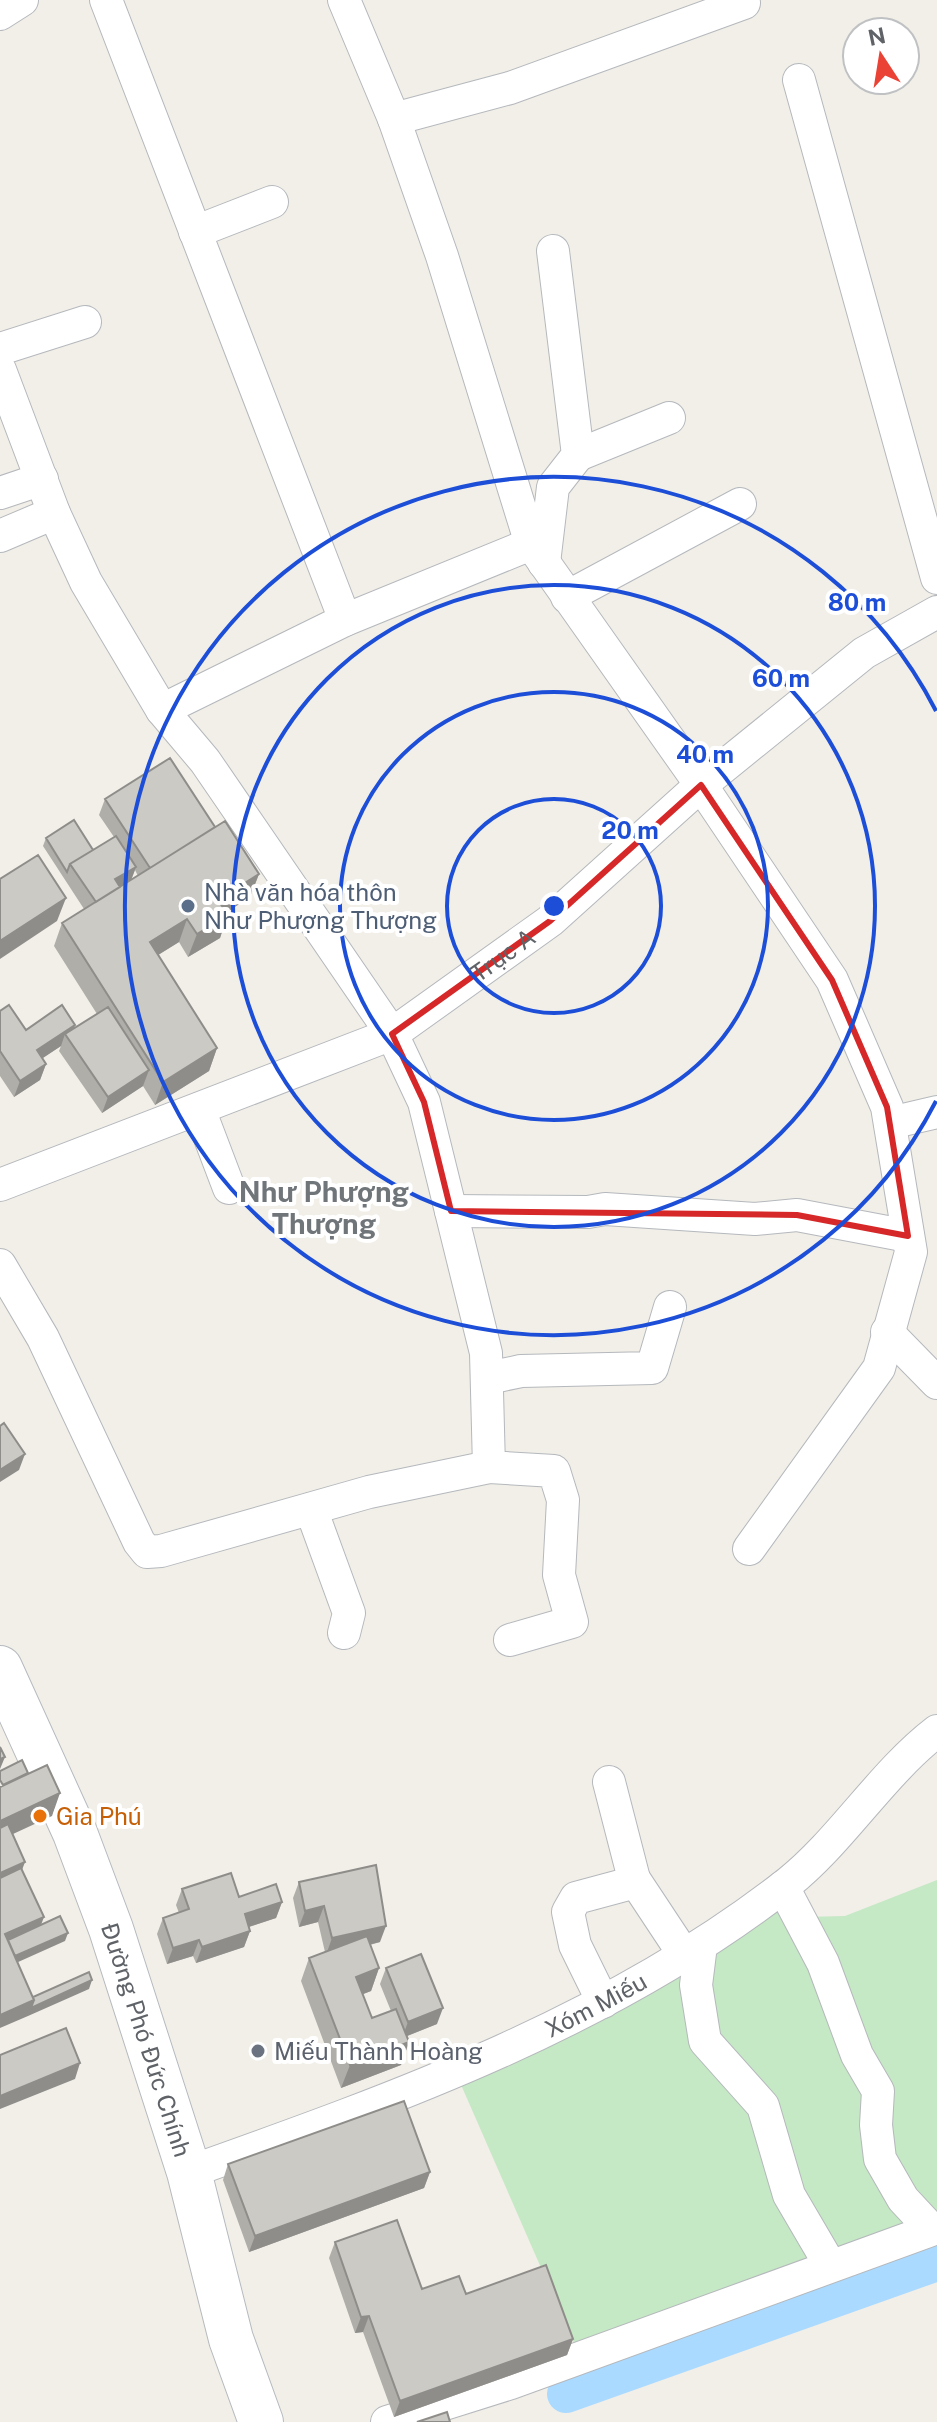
<svg xmlns="http://www.w3.org/2000/svg" width="937" height="2422" viewBox="0 0 937 2422" font-family="'Public Sans',sans-serif">
<style>
.green{fill:#c5e8c5}
.lines{fill:none;stroke-linecap:round;stroke-linejoin:round}
.canal{stroke:#aadaff;stroke-width:38}
.street-casing{stroke:#b5b8bc;stroke-width:34}
.secondary-casing{stroke:#b6babf;stroke-width:46}
.street{stroke:#fff;stroke-width:32}
.secondary{stroke:#fff;stroke-width:44}
.wall{fill:#afaea9;fill-rule:evenodd}
.shaded-wall{fill:#8f8d8a}
.building{fill:#cccac5;stroke:#8f8d8a;stroke-width:2}
.marked{fill:none;stroke:#d62828;stroke-width:6;stroke-linejoin:round}
.ring{fill:none;stroke:#1d4ed8;stroke-width:4}
.service-dot{fill:#5c6f8a;stroke:#fff;stroke-width:3}
.food-dot{fill:#e8710a;stroke:#fff;stroke-width:3}
.worship-dot{fill:#6b7280;stroke:#fff;stroke-width:3}
.labels{text-anchor:middle;dominant-baseline:central;stroke-width:8;stroke-linejoin:round;paint-order:stroke}
.service-label{font-size:24px;fill:#4e5e75;stroke:#fff;text-anchor:start}
.street-label{font-size:24px;fill:#5f6368;stroke:#fff}
.food-label{font-size:24px;fill:#c56008;stroke:#fff;text-anchor:start}
.worship-label{font-size:24px;fill:#5b616d;stroke:#fff;text-anchor:start}
.quarter-label{font-size:28px;font-weight:bold;fill:#70757a;stroke:#fff}
.centre{fill:#1d4ed8;stroke:#fff;stroke-width:4}
.ring-label{font-size:24px;text-anchor:middle;font-weight:bold;fill:#1d4ed8;stroke:#fff;stroke-width:8;stroke-linejoin:round;paint-order:stroke}
</style>
<rect width="100%" height="100%" fill="#f1efe8"/>
<path class="green" d="M937 1880V2228L580 2357 455 2071 790 1881 803 1917 845 1916Z"/>
<g class="lines">
<path class="canal" d="M566 2394 937 2262"/>
<g class="street-casing">
<g id="street">
<path d="M106 0 345 620"/>
<path d="M344 0 394 119 442 256 531 544 701 785 832 980 887 1107 911 1252 879 1368 749 1549"/>
<path d="M0 14 22 0"/>
<path d="M799 80 937 578"/>
<path d="M394 119 510 88 744 3"/>
<path d="M195 232 272 202"/>
<path d="M0 349 85 322"/>
<path d="M0 370 54 513 86 582 162 710 205 761 392 1034 424 1102 486 1353 489 1467 369 1492 161 1551 147 1552 139 1542 43 1338 0 1265"/>
<path d="M578 455 669 418"/>
<path d="M0 493 42 479"/>
<path d="M0 536 54 513"/>
<path d="M544 563 553 487 578 455 553 251"/>
<path d="M567 597 740 504"/>
<path d="M162 710 345 620 531 544"/>
<path d="M199 1109 229 1188"/>
<path d="M890 1123 937 1112"/>
<path id="s1" d="M0 1185 392 1034 550 921 701 785 864 653 937 612"/>
<path d="M451 1211 588 1212 605 1209 755 1219 797 1215 908 1236"/>
<path d="M887 1332 937 1383"/>
<path d="M488 1378 521 1371 652 1368 670 1307"/>
<path d="M489 1467 554 1471 563 1500 559 1575 572 1622 510 1640"/>
<path d="M311 1509 349 1613 344 1633"/>
<path d="M634 1879 683 1953"/>
<path d="M783 1887 823 1963 857 2055 878 2091 876 2125 880 2159 903 2199 931 2229"/>
<path d="M701 1945 696 1985 705 2041 763 2106 789 2195 830 2265"/>
<path d="M603 2002 575 1945 568 1912 576 1898 628 1884 634 1879 609 1782"/>
<path id="s2" d="M189 2172C397 2098 612 2021 788 1883 841 1841 882 1773 937 1731"/>
<path d="M387 2422 511 2383 937 2228"/>
</g>
</g>
<g class="secondary-casing">
<g id="secondary">
<path id="s3" d="M0 1668 75 1833 111 1929 189 2172 231 2339 261 2422"/>
</g>
</g>
<use href="#street" class="street"/>
<use href="#secondary" class="secondary"/>
</g>
<path class="wall" d="M105 799 215 827 259 874 250 897 227 912 220 938 188 957 179 942 158 955 217 1048 209 1071 155 1105 143 1086 102 1113 59 1051 61 1046 42 1058 46 1064 40 1080 14 1097 0 1076V1011L26 1030 75 1025 73 1030 97 1014 54 946 62 923 84 909 43 846 46 838 93 850 114 837 99 815ZM135 870 138 876 131 880Z
M299 1882 380 1942 370 1945 379 1968 371 1991 363 1994 372 2018 391 2011 380 1984 386 1968 437 2024 407 2036 409 2042 401 2065 341 2088 301 1981 309 1958 325 1952 318 1922 299 1927 293 1898Z
M182 1889 239 1897 282 1902 276 1918 249 1927 250 1931 244 1947 196 1963 193 1956 167 1964 157 1934 163 1918 179 1913 176 1905Z
M228 2164 430 2172 424 2188 249 2252 223 2180Z
M335 2242 422 2289 466 2294 573 2339 567 2355 394 2417 363 2332 355 2333 329 2258Z"/>
<path class="shaded-wall" d="M136 867 130 883 109 895 115 879Z
M259 874 250 897 210 923 218 900Z
M66 898 57 921 0 959V941Z
M228 915 220 938 188 957 197 934Z
M187 919 179 942 142 965 150 942Z
M75 1025 69 1040 65 1034 61 1046 31 1066 37 1050Z
M217 1048 209 1071 155 1105 163 1082Z
M46 1064 40 1080 14 1097 20 1081Z
M149 1070 143 1086 102 1113 108 1097Z
M25 1454 19 1470 0 1482V1470Z
M5 1757 0 1769V1759Z
M60 1793 52 1816 0 1840V1821Z
M25 1862 19 1878 0 1887V1873Z
M282 1902 276 1918 239 1930 245 1914Z
M324 1906 318 1922 299 1927 305 1911Z
M44 1917 38 1933 5 1948V1934Z
M386 1926 380 1942 326 1955 332 1938Z
M250 1931 244 1947 196 1963 202 1947Z
M68 1933 65 1941 7 1967 10 1958Z
M199 1940 193 1956 167 1964 173 1948Z
M379 1968 371 1991 348 2000 356 1977Z
M92 1980 89 1989 28 2016 31 2008Z
M34 2000 28 2016 0 2028V2015Z
M443 2008 437 2024 402 2038 408 2022Z
M409 2042 401 2065 341 2088 350 2065Z
M80 2063 75 2079 0 2109V2096Z
M430 2172 424 2188 249 2252 255 2236Z
M369 2316 363 2332 355 2333 361 2317Z
M573 2339 567 2355 394 2417 400 2401Z"/>
<path class="building" d="M170 758 215 827 150 868 105 799Z
M74 820 93 850 70 864 67 872 46 838Z
M225 821 259 874 218 900 228 915 197 934 187 919 150 942 217 1048 163 1082 62 923Z
M116 836 136 867 115 879 120 887 96 902 70 864Z
M38 855 66 898 0 941V879Z
M9 1005 26 1030 62 1005 75 1025 37 1050 46 1064 20 1081 0 1051V1011Z
M108 1007 149 1070 108 1097 65 1034Z
M4 1423 25 1454 0 1470V1426Z
M0 1747 5 1757 0 1759Z
M22 1760 28 1773 3 1785 0 1780V1771Z
M47 1765 60 1793 0 1821V1787Z
M8 1824 25 1862 0 1873V1828Z
M376 1865 386 1926 332 1938 324 1906 305 1911 299 1882Z
M21 1868 44 1917 5 1934 34 2000 0 2015V1878Z
M231 1873 239 1897 276 1884 282 1902 245 1914 250 1931 202 1947 199 1940 173 1948 163 1918 189 1909 182 1889Z
M60 1916 68 1933 15 1956 8 1940Z
M367 1936 379 1968 356 1977 372 2018 396 2009 409 2042 350 2065 309 1958Z
M421 1954 443 2008 408 2022 386 1968Z
M89 1972 92 1980 31 2008 34 2000 33 1997Z
M66 2028 80 2063 0 2096V2055Z
M404 2101 430 2172 255 2236 228 2164Z
M397 2220 422 2289 459 2276 466 2294 546 2265 573 2339 400 2401 369 2316 361 2317 335 2242Z
M447 2412 450 2422H417Z"/>
<path class="marked" d="M701 785 832 980 887 1107 908 1236 797 1215 451 1211 424 1102 392 1034 550 921Z"/>
<g class="ring">
<circle cx="554" cy="906" r="107"/>
<circle cx="554" cy="906" r="214"/>
<circle cx="554" cy="906" r="321"/>
<path d="M936 1101A429 429 0 1 1 936 711"/>
</g>
<circle class="service-dot" cx="188" cy="906" r="8"/>
<circle class="food-dot" cx="40" cy="1816" r="8"/>
<circle class="worship-dot" cx="258" cy="2051" r="8"/>
<g class="labels">
<g class="service-label">
<text x="204" y="892">Nhà văn hóa thôn<tspan x="204" dy="28">Như Phượng Thượng</tspan></text>
</g>
<g class="street-label">
<text stroke="none"><textPath href="#s1" startOffset="556">Trục A</textPath></text>
<text stroke="none"><textPath href="#s2" startOffset="440">Xóm Miếu</textPath></text>
<text stroke="none"><textPath href="#s3" startOffset="400">Đường Phó Đức Chính</textPath></text>
</g>
<g class="food-label">
<text x="56" y="1816">Gia Phú</text>
</g>
<g class="worship-label">
<text x="274" y="2051">Miếu Thành Hoàng</text>
</g>
<g class="quarter-label">
<text x="324" y="1191">Như Phượng<tspan x="324" dy="32">Thượng</tspan></text>
</g>
</g>
<circle cx="554" cy="906" r="12" class="centre"/>
<g class="ring-label">
<text x="857" y="611">80 m</text>
<text x="781" y="687">60 m</text>
<text x="705" y="763">40 m</text>
<text x="630" y="839">20 m</text>
</g>
<g transform="translate(881 56) rotate(348)"><circle r="38" fill="#ffffff" stroke="#bfc1c3" stroke-width="2"/>
<path d="M0-6L14 30L0 20L-14 30Z" fill="#ea4335"/>
<text y="-12" font-size="22" font-weight="bold" text-anchor="middle" fill="#5f6368">N</text>
</g>
</svg>
